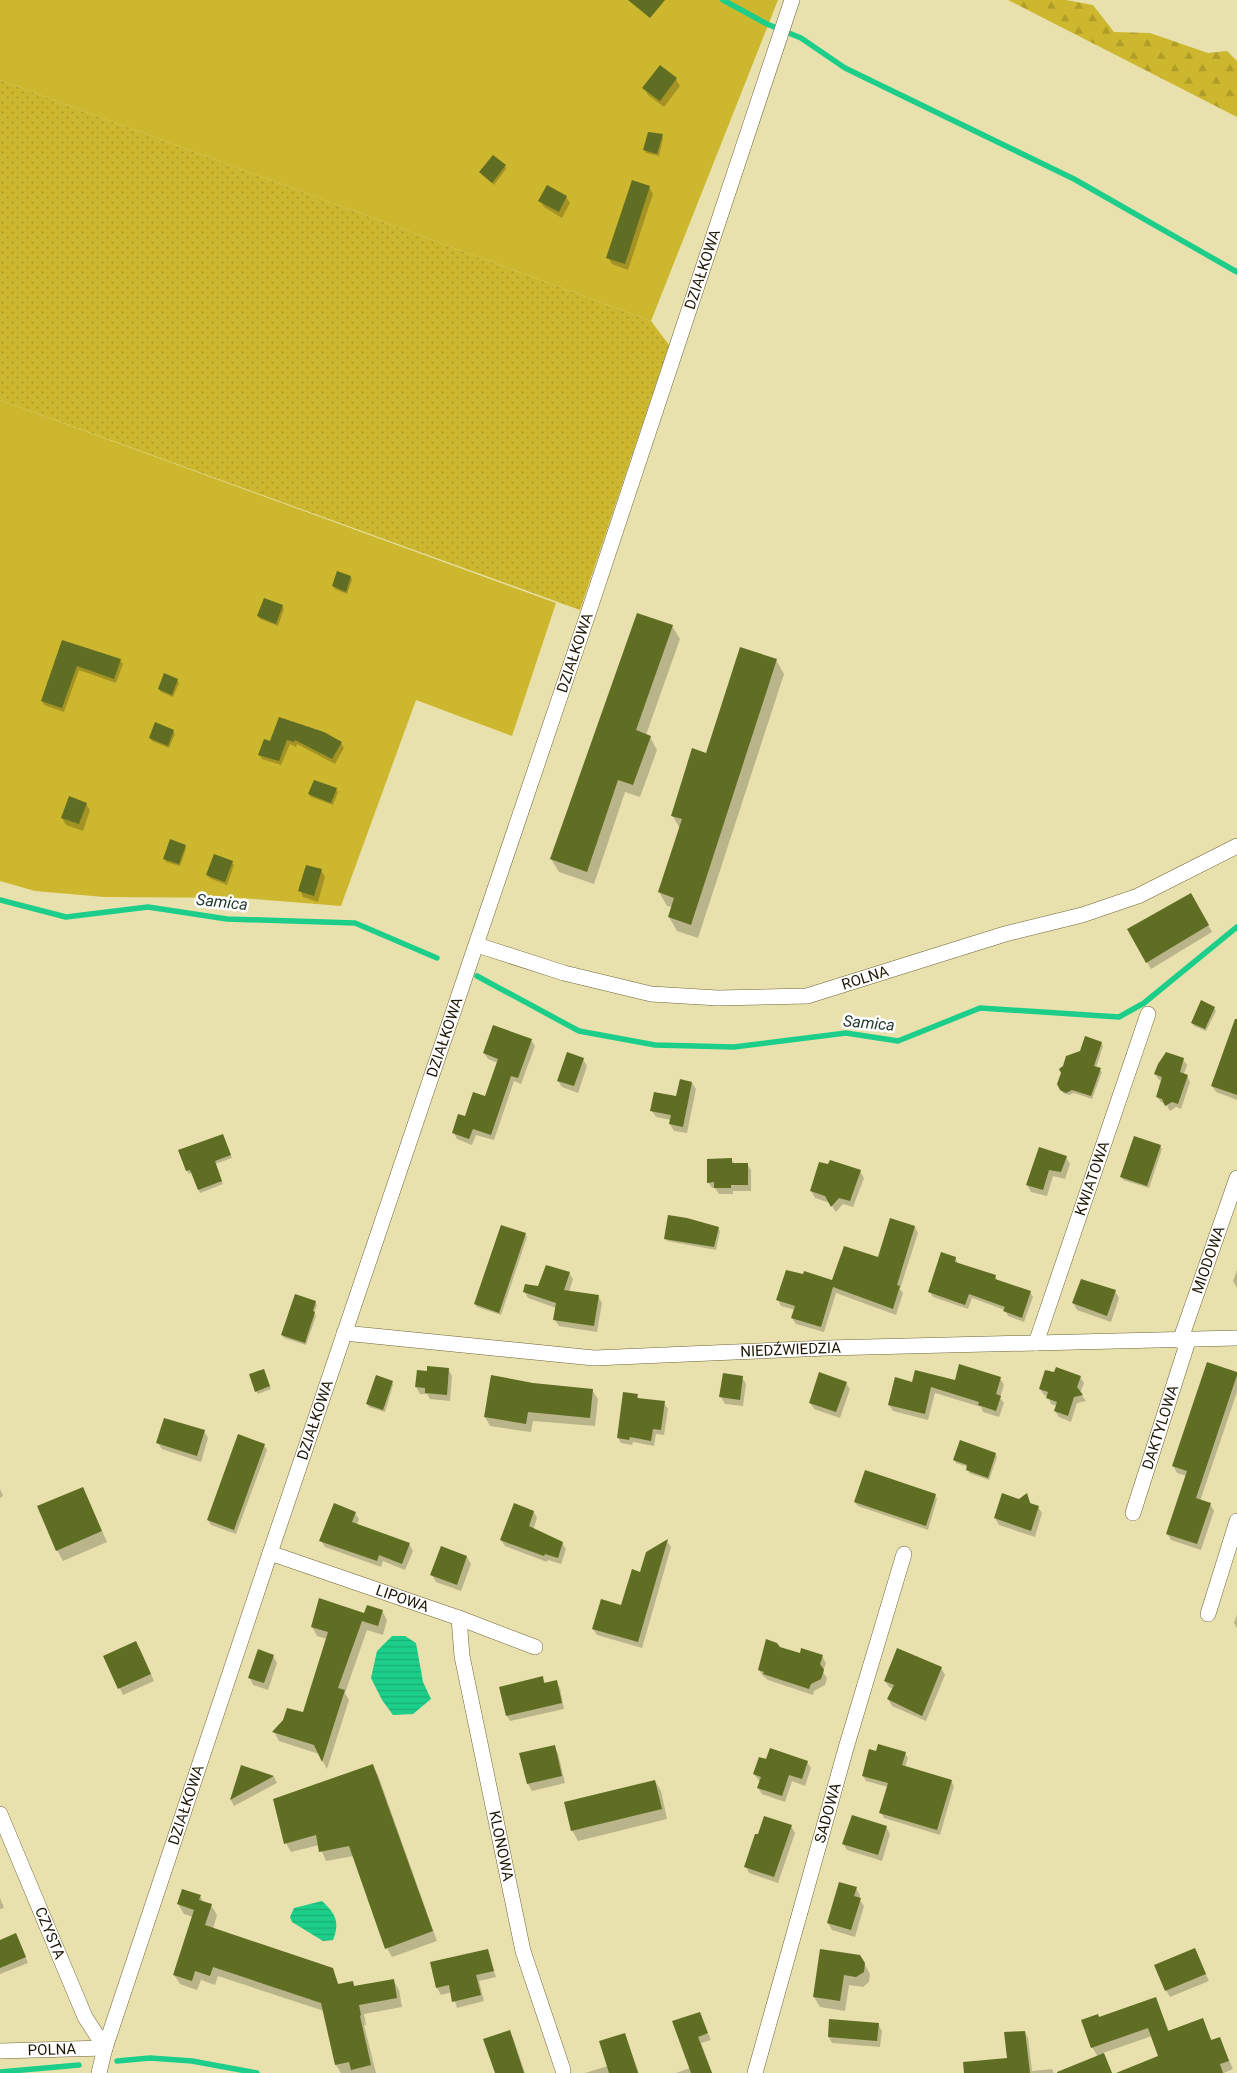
<svg xmlns="http://www.w3.org/2000/svg" width="1237" height="2073" viewBox="0 0 1237 2073" font-family="Roboto,sans-serif">
<style>
.grass{fill:url(#grass-dots)}
.forest{fill:url(#forest-firs)}
.green{fill:#cdb72e}
.water{fill:url(#water-rules)}
.shadow{fill:#0003}
.lines{fill:none;stroke-linecap:round;stroke-linejoin:round}
.stream{stroke:#1cce89;stroke-width:5.5}
.building{fill:#5f6e23}
.minor-casing{stroke:#6d6536;stroke-width:16}
.minor{stroke:#fff;stroke-width:15}
.labels{text-anchor:middle;dominant-baseline:central;stroke-width:5;stroke-linejoin:round;paint-order:stroke}
.street-label{font-size:15px;fill:#1d1906;stroke:#fff}
.water-label{font-size:16px;font-style:italic;fill:#233c2f;stroke:#fff}
</style>
<defs>
<pattern id="grass-dots" width="8" height="8" patternUnits="userSpaceOnUse" patternTransform="scale(1.25)"><rect width="8" height="8" fill="#cdb72e"/><path d="M2 2h.1M6 6h.1" fill="none" stroke="#b09d27" stroke-width="1.8" stroke-linecap="round"/></pattern>
<pattern id="forest-firs" width="22" height="20" patternUnits="userSpaceOnUse" patternTransform="scale(1.25)"><rect width="22" height="20" fill="#cdb72e"/><path d="M5 1l3.5 6h-7zM16 11l3.5 6h-7z" fill="#b09d27"/></pattern>
<pattern id="water-rules" width="6" height="5" patternUnits="userSpaceOnUse" patternTransform="scale(1.25)"><rect width="6" height="5" fill="#1cce89"/><path d="M0 2.5h6" fill="none" stroke="#19b075"/></pattern>
</defs>
<rect width="100%" height="100%" fill="#e9e1ad"/>
<path class="grass" d="M0 80 651 321 669 345 580 610 0 400Z"/>
<path class="forest" d="M1008 0H1066L1093 5 1114 32 1150 33 1208 53 1227 51 1237 61V117Z"/>
<path class="green" d="M0 0H778L651 321 0 80Z
M0 400 556 603 512 736 416 700 341 906 241 898 104 897 35 891 0 881Z"/>
<path class="water" d="M392 1636H405L416 1643 423 1682 431 1699 413 1714 393 1715 382 1700 371 1678 377 1651Z
M322 1901C336 1914 340 1922 333 1940L323 1941 292 1922 290 1917 294 1908Z"/>
<path class="shadow" d="M676 79 680 86 664 107 648 95 644 88Z
M662 136 663 138 659 156 646 153 645 150Z
M505 166 506 169 494 185 480 172Z
M649 187 653 194 628 270 612 264 608 257Z
M566 197 570 203 562 218 544 207 540 201Z
M338 572 351 577 352 580 347 594 335 589 333 586Z
M282 606 284 609 278 626 260 619 258 616Z
M672 626 680 639 646 735 650 737 657 750 640 797 625 792 594 884 559 872 551 859Z
M63 641 120 660 123 664 116 683 79 670 64 712 44 705 42 700Z
M776 660 784 674 698 938 677 931 669 917 672 907 667 906 659 892 680 829 672 815 707 754Z
M177 680 179 683 173 697 161 692 159 689Z
M279 718 341 743 344 748 335 764 297 744 296 747 290 744 281 765 262 759 259 754 271 743Z
M173 731 175 734 169 748 152 741 150 738Z
M336 789 338 792 333 805 311 797 309 794Z
M86 804 90 810 83 831 66 825 62 818Z
M185 846 186 849 180 866 166 862 165 859Z
M232 862 234 865 227 885 209 878 208 875Z
M321 870 325 877 318 902 303 897 300 890Z
M1191 894 1212 932 1151 969 1128 929Z
M1214 1008 1216 1011 1206 1031 1194 1026 1192 1023Z
M531 1040 535 1046 521 1084 514 1081 494 1140 476 1135 472 1145 457 1139 454 1133 466 1117 486 1098 498 1063 488 1059 484 1053Z
M1101 1043 1103 1046 1096 1068 1102 1072 1092 1099 1074 1093 1069 1095 1063 1093 1058 1084Z
M1237 1050V1100L1216 1092 1212 1086Z
M583 1059 587 1066 578 1093 562 1087 558 1081Z
M1183 1059 1187 1065 1184 1074 1187 1076 1190 1082 1181 1109 1176 1107 1170 1111 1166 1104 1161 1102 1157 1097 1162 1081 1159 1080 1155 1074Z
M692 1083 696 1089 687 1133 674 1131 670 1124 671 1120 656 1117 652 1111 677 1098Z
M224 1138 232 1158 215 1164 223 1184 200 1193 192 1172 189 1174 187 1171Z
M1160 1146 1162 1149 1149 1188 1123 1180 1122 1177Z
M1066 1157 1070 1164 1065 1179 1053 1176 1047 1196 1031 1192 1027 1185Z
M731 1159 735 1165 747 1164 751 1170V1191H733V1194H719L715 1188H712L708 1182Z
M860 1171 864 1178 853 1207 843 1204 836 1212 830 1203 815 1198 811 1191Z
M915 1227 918 1233 900 1289 903 1293 896 1315 836 1293 824 1332 796 1324 792 1318 795 1310 781 1306 778 1300 832 1281 878 1259Z
M718 1228 720 1231 716 1250 667 1241 665 1238Z
M525 1234 527 1237 501 1315 477 1307 475 1304Z
M955 1258 958 1263 995 1276 998 1281 1030 1292 1033 1297 1024 1322 1008 1316 1005 1310 972 1298 968 1309 933 1297 930 1292Z
M1237 1270V1288L1233 1281Z
M569 1273 573 1279 569 1292 598 1296 602 1303 597 1332 559 1326 555 1320 556 1308 528 1298 524 1291 539 1288Z
M1115 1291 1119 1298 1111 1322 1077 1310 1073 1303Z
M315 1302 317 1305 314 1313 316 1316 306 1345 284 1338 282 1335Z
M448 1369 452 1376 450 1401 430 1399 427 1394H420L416 1387 428 1372Z
M265 1373 271 1389 258 1394 256 1391Z
M1237 1373V1392L1200 1501 1210 1504 1214 1511 1201 1550 1171 1540 1167 1533 1187 1476 1177 1473 1173 1466Z
M742 1377 746 1384 743 1406 725 1404 721 1397Z
M1080 1377 1084 1383 1080 1393 1086 1401 1077 1403 1071 1422 1059 1417 1055 1411 1057 1406 1051 1404 1048 1396 1044 1395 1040 1389Z
M1000 1378 1004 1385 1000 1398 1004 1403 999 1417 983 1412 981 1407 935 1393 928 1420 893 1411 889 1405 913 1383Z
M392 1382 393 1385 385 1412 369 1407 368 1404Z
M846 1383 850 1389 840 1418 814 1409 810 1403Z
M533 1385 592 1390 598 1399 595 1426 533 1421 531 1432 490 1426 485 1417Z
M637 1395 640 1400 664 1403 668 1409 664 1435 656 1434 654 1446 633 1442 632 1445 621 1443 618 1437Z
M204 1431 208 1438 201 1462 162 1449 158 1443Z
M264 1445 267 1450 236 1534 211 1525 208 1520Z
M995 1454 997 1457 989 1480 969 1473 968 1467 956 1463 954 1460Z
M83 1488 107 1542 63 1561 57 1550Z
M0 1489 3 1496 0 1498Z
M935 1495 937 1499 928 1530 858 1506 855 1502Z
M1027 1495 1031 1504 1038 1507 1042 1513 1035 1537 999 1525 995 1518Z
M534 1512 537 1518 533 1530 562 1543 566 1549 561 1564 548 1560 547 1562 505 1546 501 1540Z
M355 1513 359 1519 357 1525 409 1544 413 1551 405 1570 383 1561 381 1567 325 1547 321 1541Z
M667 1541 671 1547 642 1648 597 1635 593 1629 622 1606 641 1573Z
M442 1548 467 1557 471 1564 461 1591 436 1582 432 1575Z
M382 1611 387 1620 383 1635 367 1630 345 1693 349 1700 327 1769 319 1754 279 1741 274 1732 303 1714 327 1639 317 1636 312 1627Z
M1237 1615V1628L1234 1623Z
M779 1648 801 1654 822 1656 826 1663 823 1672 827 1678 825 1685 814 1691 813 1695 768 1680 763 1676 759 1670Z
M140 1649 154 1681 123 1695 105 1656Z
M273 1656 277 1663 268 1690 253 1685 250 1678Z
M941 1668 945 1675 926 1721 892 1706 888 1699 893 1689 889 1687 885 1681Z
M542 1678 546 1684 556 1682 560 1688 564 1709 510 1721 507 1716Z
M554 1747 558 1753 565 1783 532 1791 528 1784 521 1754Z
M905 1753 908 1758 905 1767 951 1781 954 1786 940 1835 884 1818 881 1813 888 1787 866 1781 863 1776Z
M767 1761 807 1762 811 1768 805 1786 792 1781 785 1802 762 1794 758 1788 760 1782 754 1774Z
M372 1765 378 1775 437 1941 392 1957 387 1948 354 1856 326 1861 319 1845 291 1852 286 1843Z
M242 1766 274 1777 277 1783 234 1806 231 1800Z
M655 1781 661 1791 667 1819 578 1841 572 1830Z
M791 1826 795 1833 778 1883 749 1873 746 1867Z
M886 1827 890 1834 882 1861 847 1850 843 1844Z
M856 1888 860 1895 859 1899 864 1906 855 1937 832 1930 828 1923Z
M200 1896 204 1903 211 1905 217 1915 213 1929 332 1969 339 1985 352 1982 355 1987 393 1980 399 1990 402 2007 364 2014 366 2025H364L376 2073H341L336 2065 324 2011 218 1976 215 1985 201 1980 197 1990 180 1984 174 1975 193 1917 184 1914 178 1904Z
M0 1898 4 1908 0 1909Z
M19 1940 28 1963 0 1974V1941Z
M1195 1949 1209 1981 1170 1997 1166 1990Z
M487 1950 496 1977 479 1981 484 2001 457 2008 452 1992 441 1995 437 1988 431 1963Z
M821 1951 864 1963 870 1974 869 1982 863 1987 849 1985 845 2011 820 2007 814 1997Z
M1156 1999 1169 2031 1202 2019 1212 2041 1220 2039 1233 2069 1224 2073H1143L1159 2056 1152 2036 1103 2053 1112 2073H1087L1098 2057 1092 2047 1099 2018Z
M699 2013 711 2040 701 2043 712 2073H676L690 2068Z
M878 2024 882 2031 880 2047 832 2043 829 2037Z
M509 2031 513 2038 525 2073H496Z
M1025 2032 1028 2038 1032 2071 1052 2069 1054 2073H973L1009 2059Z
M625 2035 639 2073H585L608 2066Z"/>
<g class="lines">
<path class="stream" d="M723 0 767 24 801 38 845 68 1074 179 1237 272
M0 900 66 917 148 907 227 919 355 923 437 958
M477 976 579 1031 655 1045 734 1047 846 1033 898 1041 980 1008 1119 1017 1144 1003 1237 927
M117 2061 150 2058 192 2061 257 2073
M0 2072 79 2065"/>
</g>
<path class="building" d="M628 0H665L650 18Z
M660 65 677 78 660 101 642 88Z
M648 132 663 134 657 154 643 150Z
M493 155 506 165 492 183 479 172Z
M632 180 650 186 625 264 606 258Z
M547 185 567 196 559 212 538 201Z
M337 571 351 576 346 592 332 586Z
M264 598 283 605 276 624 257 616Z
M637 613 673 625 636 730 651 736 633 785 618 780 587 872 550 859Z
M62 640 121 659 114 679 77 666 62 708 41 701Z
M740 647 777 659 691 925 668 917 674 898 658 892 682 819 671 816 692 748 706 753Z
M164 673 178 679 172 695 158 689Z
M279 717 324 732 342 742 332 759 295 740 294 742 287 740 279 761 258 755 264 739 270 741Z
M155 722 174 730 168 746 149 738Z
M314 780 337 788 331 803 308 794Z
M69 796 87 803 79 824 61 818Z
M170 839 186 845 179 864 163 859Z
M214 854 233 861 225 882 206 875Z
M306 865 322 869 314 896 298 891Z
M1191 893 1209 925 1146 963 1127 929Z
M1201 1000 1215 1007 1205 1029 1191 1023Z
M1235 1019H1237V1095L1211 1086Z
M493 1025 532 1039 518 1078 511 1076 491 1135 473 1129 469 1139 452 1133 458 1114 465 1116 473 1092 485 1096 498 1059 483 1053Z
M1085 1036 1102 1042 1094 1066 1101 1068 1091 1096 1072 1090 1066 1093 1060 1090 1057 1084 1061 1073 1059 1069 1063 1066 1066 1056 1080 1051Z
M567 1052 584 1058 574 1086 557 1081Z
M1166 1052 1184 1058 1180 1072 1188 1075 1178 1104 1172 1102 1165 1106 1162 1099 1156 1097 1162 1077 1154 1074 1158 1064Z
M680 1079 692 1082 683 1127 669 1124 671 1115 650 1111 654 1092 676 1096Z
M223 1134 231 1155 215 1161 222 1181 198 1190 190 1170 186 1171 178 1150Z
M1134 1136 1161 1145 1147 1186 1120 1177Z
M1039 1147 1067 1156 1061 1172 1049 1170 1043 1190 1026 1185Z
M732 1158V1163H748V1185H731V1188H714V1182L707 1183V1159Z
M830 1160 861 1170 850 1201 839 1198 831 1207 825 1196 810 1191 819 1162 828 1164Z
M668 1215 687 1218 719 1227 714 1247 664 1239Z
M890 1218 915 1226 897 1285 900 1286 893 1309 833 1287 821 1327 791 1318 795 1306 776 1300 786 1270 803 1274 804 1271 832 1280 844 1246 878 1257Z
M501 1225 526 1233 499 1313 474 1304Z
M941 1252 956 1257 955 1262 996 1275 995 1279 1031 1291 1022 1318 1003 1311 1005 1307 969 1294 965 1305 928 1292Z
M546 1265 570 1272 564 1290 599 1295 594 1326 553 1320 556 1303 523 1292 525 1284 538 1286Z
M1081 1279 1116 1290 1107 1316 1072 1303Z
M295 1294 316 1301 313 1311 315 1312 305 1343 281 1335Z
M1207 1362 1237 1372V1375L1196 1498 1211 1503 1197 1544 1166 1534 1187 1471 1172 1466Z
M959 1364 1001 1377 996 1394 1001 1396 996 1411 978 1405 979 1402 931 1387 925 1414 888 1405 895 1377 912 1382 915 1370 955 1380Z
M427 1366 449 1368 447 1395 425 1393V1388L415 1387 417 1370 427 1371Z
M1056 1367 1081 1376 1077 1387 1083 1395 1074 1397 1068 1416 1054 1411 1057 1402 1046 1398 1048 1392 1039 1389 1045 1370 1054 1372Z
M264 1369 270 1386 255 1392 249 1374Z
M819 1372 847 1382 836 1412 809 1403Z
M723 1373 743 1376 740 1400 719 1397Z
M376 1375 393 1381 383 1410 366 1404Z
M491 1375 533 1383 593 1389 590 1418 528 1412 526 1424 484 1417Z
M623 1392 638 1394 637 1398 665 1401 661 1430 653 1429 651 1441 630 1437 629 1440 617 1438Z
M164 1418 205 1430 197 1456 156 1443Z
M238 1434 265 1444 234 1530 207 1520Z
M960 1440 996 1453 988 1478 966 1470 967 1465 953 1460Z
M865 1470 936 1494 926 1526 854 1502Z
M83 1487 102 1531 56 1551 37 1506Z
M1002 1493 1019 1499 1027 1493 1030 1503 1039 1506 1031 1531 994 1518Z
M334 1503 356 1512 352 1522 410 1543 402 1564 379 1555 377 1561 319 1541Z
M514 1503 534 1511 529 1526 563 1542 558 1558 545 1554 544 1556 500 1540Z
M668 1539 638 1642 592 1629 601 1599 621 1605 632 1569 640 1572 646 1552Z
M441 1546 467 1556 457 1585 430 1575Z
M319 1598 364 1613 367 1605 383 1610 378 1626 362 1621 338 1688 345 1690 322 1762 314 1745 272 1732 283 1720 287 1708 303 1712 328 1632 311 1627Z
M766 1639 777 1643 780 1647 800 1653 801 1648 823 1655 820 1664 824 1670 821 1679 811 1684 809 1689 763 1674 764 1672 758 1670Z
M136 1641 151 1674 118 1689 103 1656Z
M897 1648 942 1667 922 1716 887 1699 894 1685 884 1681Z
M258 1649 274 1655 264 1683 248 1678Z
M543 1676 544 1683 557 1680 562 1703 506 1716 499 1687Z
M878 1744 906 1752 902 1765 952 1780 937 1830 879 1813 888 1783 862 1776 869 1749 876 1751Z
M555 1745 562 1776 527 1784 519 1753Z
M770 1748 808 1761 802 1779 789 1775 782 1796 757 1788 761 1777 753 1774 759 1757 766 1759Z
M373 1764 433 1931 385 1949 349 1846 319 1852 316 1835 284 1844 273 1799Z
M241 1765 274 1776 230 1800Z
M655 1780 662 1809 571 1831 564 1802Z
M852 1815 887 1826 878 1855 842 1844Z
M764 1816 792 1825 774 1877 744 1867 755 1834H758Z
M839 1882 857 1887 854 1896 861 1898 851 1930 827 1923Z
M182 1889 201 1895 199 1900 212 1904 205 1925 333 1968 338 1984 353 1981 354 1986 394 1979 397 1998 359 2005 361 2015 360 2016 371 2065 351 2070 349 2062 335 2065 321 2003 213 1967 210 1976 195 1971 192 1981 173 1975 194 1910 177 1904Z
M16 1933 26 1957 0 1968V1940Z
M1195 1948 1206 1974 1165 1991 1154 1965Z
M488 1949 494 1971 476 1975 481 1995 452 2002 449 1985 436 1988 430 1962Z
M820 1949 860 1955 865 1963 864 1972 856 1977 844 1975 840 2001 813 1997Z
M1156 1997 1168 2031 1203 2018 1211 2040 1220 2037 1229 2061 1220 2064 1223 2073H1116L1158 2056 1148 2028 1091 2048 1081 2020 1098 2014 1099 2017Z
M700 2012 708 2033 698 2037 712 2073H691L672 2021Z
M829 2019 879 2023 877 2041 828 2037Z
M510 2030 524 2073H495L483 2039Z
M1025 2031 1030 2073H964L963 2062 1007 2058 1004 2032Z
M625 2033 638 2073H609L599 2041Z
M1104 2053 1112 2073H1057V2072Z"/>
<g class="lines">
<g class="minor-casing">
<g id="minor">
<path id="s1" d="M477 945 564 973 651 994 718 998 807 996 1005 934 1082 915 1138 896 1237 846"/>
<path id="s2" d="M344 1333 594 1358 827 1348 1237 1338"/>
<path id="s3" d="M1180 1341 1237 1178"/>
<path id="s4" d="M1036 1343 1148 1014"/>
<path id="s5" d="M1133 1513 1188 1341"/>
<path id="s6" d="M270 1553 459 1618 535 1647"/>
<path d="M1208 1614 1237 1521"/>
<path id="s7" d="M459 1618 462 1656 523 1951 563 2070"/>
<path id="s8" d="M0 1814 85 2017 105 2048"/>
<path id="s9" d="M0 2051 105 2048"/>
<path id="s10" d="M99 2073 105 2048 270 1553 589 611 792 0"/>
<path id="s11" d="M755 2073 846 1748 904 1554"/>
</g>
</g>
<use href="#minor" class="minor"/>
</g>
<g class="labels">
<g class="street-label">
<text stroke="none"><textPath href="#s10" startOffset="1902">DZIAŁKOWA</textPath></text>
<text stroke="none"><textPath href="#s10" startOffset="1498">DZIAŁKOWA</textPath></text>
<text stroke="none"><textPath href="#s1" startOffset="398">ROLNA</textPath></text>
<text stroke="none"><textPath href="#s10" startOffset="1092">DZIAŁKOWA</textPath></text>
<text stroke="none"><textPath href="#s4" startOffset="174">KWIATOWA</textPath></text>
<text stroke="none"><textPath href="#s3" startOffset="86">MIODOWA</textPath></text>
<text stroke="none"><textPath href="#s2" startOffset="448">NIEDŹWIEDZIA</textPath></text>
<text stroke="none"><textPath href="#s10" startOffset="688">DZIAŁKOWA</textPath></text>
<text stroke="none"><textPath href="#s5" startOffset="90">DAKTYLOWA</textPath></text>
<text stroke="none"><textPath href="#s6" startOffset="140">LIPOWA</textPath></text>
<text stroke="none"><textPath href="#s10" startOffset="282">DZIAŁKOWA</textPath></text>
<text stroke="none"><textPath href="#s11" startOffset="270">SADOWA</textPath></text>
<text stroke="none"><textPath href="#s7" startOffset="232">KLONOWA</textPath></text>
<text stroke="none"><textPath href="#s8" startOffset="129">CZYSTA</textPath></text>
<text stroke="none"><textPath href="#s9" startOffset="52">POLNA</textPath></text>
</g>
<g class="water-label">
<text transform="translate(222 902) rotate(6)">Samica</text>
<text transform="translate(869 1023) rotate(5)">Samica</text>
</g>
</g>
</svg>
